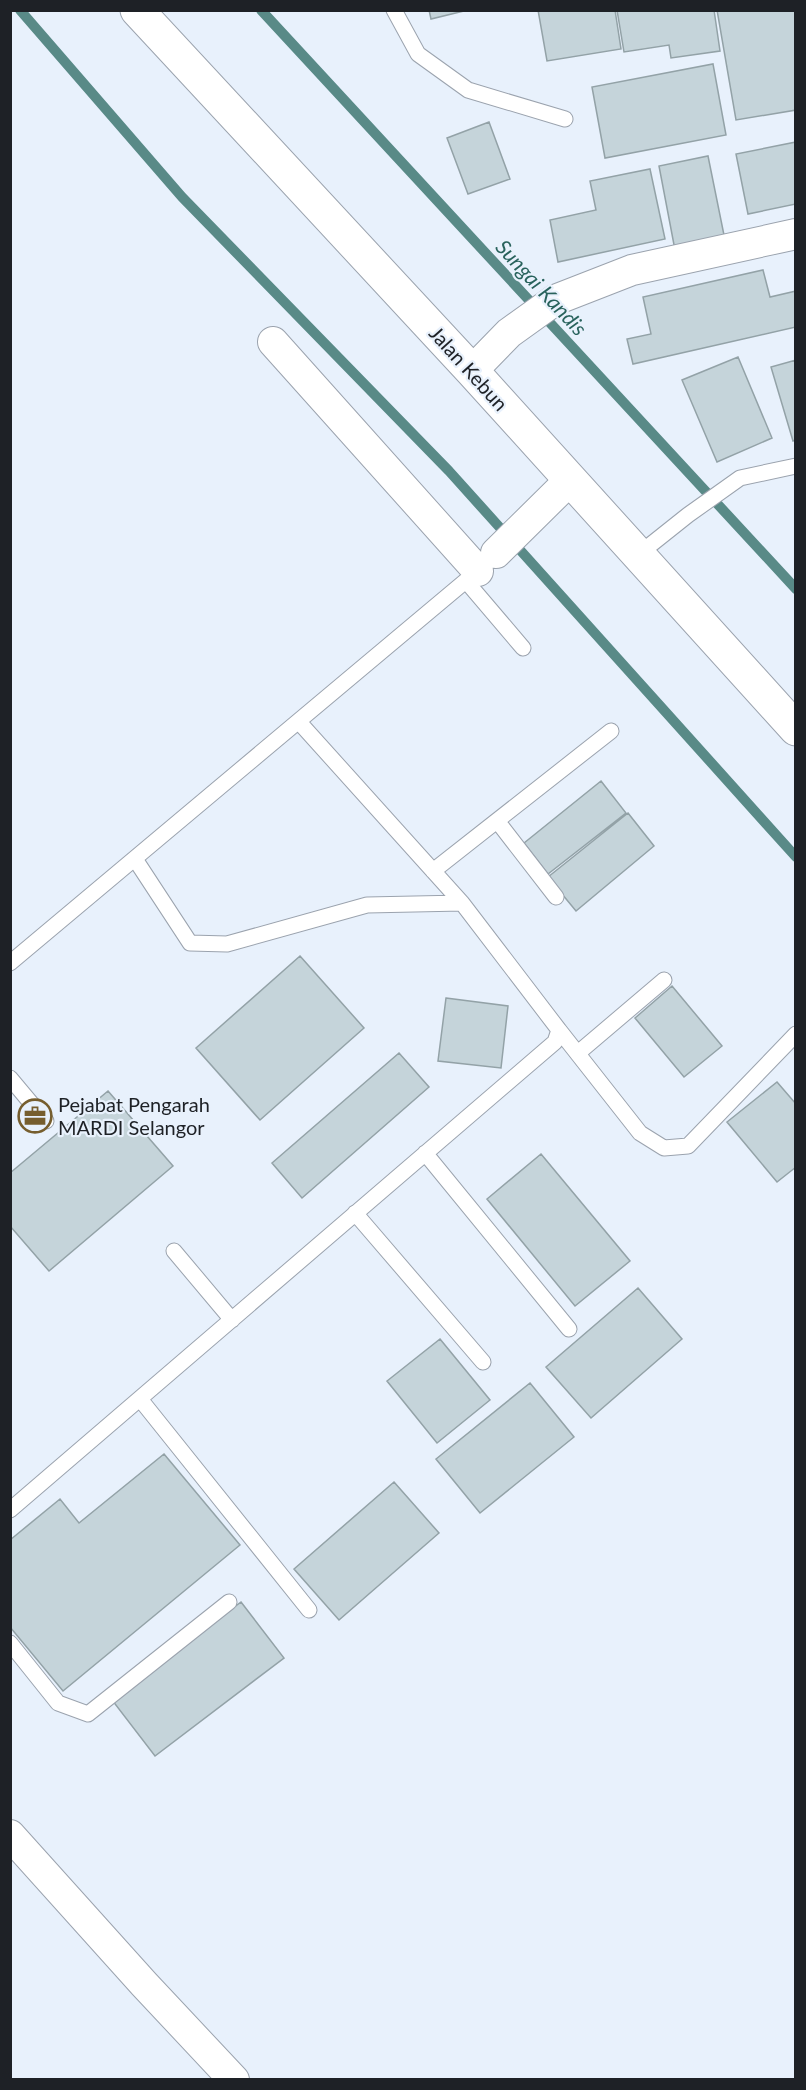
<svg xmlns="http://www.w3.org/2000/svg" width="806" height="2090" viewBox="0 0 806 2090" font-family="Lato,sans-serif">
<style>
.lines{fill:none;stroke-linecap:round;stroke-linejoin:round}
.stream{stroke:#598a87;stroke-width:10}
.building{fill:#c5d4da;stroke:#93a2a7;stroke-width:1.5}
.service-casing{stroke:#9ba3ae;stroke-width:17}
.minor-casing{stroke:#9ba3ae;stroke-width:32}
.secondary-casing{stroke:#9ba3ae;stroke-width:35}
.service{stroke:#fff;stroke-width:15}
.minor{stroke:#fff;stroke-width:30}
.secondary{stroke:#fff;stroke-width:33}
.labels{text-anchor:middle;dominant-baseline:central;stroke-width:4.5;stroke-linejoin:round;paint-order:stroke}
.street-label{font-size:20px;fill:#1e2126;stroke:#e8f1fc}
.poi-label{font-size:20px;fill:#1e2126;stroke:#e8f1fc;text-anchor:start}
.water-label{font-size:21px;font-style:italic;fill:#28625c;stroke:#e8f1fc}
</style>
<rect width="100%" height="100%" fill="#e8f1fc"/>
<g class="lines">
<path class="stream" d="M20 10 182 197 449 471 796 857
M261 10 796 589"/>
</g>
<path class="building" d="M429 10H468L431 19Z
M538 10H615L621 49 547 61Z
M617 10H714L720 51 671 58 669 45 624 52Z
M717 10H796V110L736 120Z
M713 64 726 135 605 158 592 87Z
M489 122 510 179 468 194 447 138Z
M796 142V204L748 214 736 154Z
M708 156 725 240 675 250 659 166Z
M650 169 665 239 558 262 550 220 596 210 590 181Z
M763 270 770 297 796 291V327L633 364 627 339 651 334 643 297Z
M738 357 772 438 717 462 682 380Z
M796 360V440L793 441 771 367Z
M601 781 626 813 548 874 524 843Z
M628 813 654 846 576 911 548 877Z
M300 956 364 1028 260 1120 196 1048Z
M672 986 722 1046 684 1077 635 1018Z
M446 998 508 1006 501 1068 438 1061Z
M399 1053 429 1087 302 1198 272 1163Z
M777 1082 796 1104V1167L777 1182 727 1122Z
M108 1091 173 1166 49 1271 10 1226V1173Z
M541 1154 630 1261 575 1306 487 1199Z
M638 1288 682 1339 591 1418 546 1367Z
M440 1339 490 1400 437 1443 387 1381Z
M530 1383 574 1437 480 1513 436 1459Z
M164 1454 240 1545 63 1691 10 1627V1540L60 1499 79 1523Z
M394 1482 439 1533 339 1620 294 1569Z
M241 1602 284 1658 155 1756 112 1700Z"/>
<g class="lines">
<g class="service-casing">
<path id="service" d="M394 10 418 54 468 90 565 119
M639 554 688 515 740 478 796 466
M466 581 523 648
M498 822 556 897
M135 859 190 943 227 944 367 905 462 903
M433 871 611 731
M10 963 481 568
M559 1030 640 1133 664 1148 688 1146 796 1034
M578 1053 664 980
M10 1078 46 1121
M425 1153 569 1329
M355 1213 483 1362
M174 1251 232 1320
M140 1399 309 1610
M10 1510 555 1042 559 1030 462 903 299 722
M10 1643 58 1703 88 1714 229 1602"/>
</g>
<g class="minor-casing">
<path id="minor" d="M273 342 478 571
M472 371 509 333 555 300 632 270 796 234
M496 553 570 480
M10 1835 144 1984 234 2080"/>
</g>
<g class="secondary-casing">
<path id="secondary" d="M137 10 472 371 796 729"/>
</g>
<use href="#service" class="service"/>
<use href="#minor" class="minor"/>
<use href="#secondary" class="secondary"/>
</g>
<defs>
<g id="office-ring" transform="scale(1.725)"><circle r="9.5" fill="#e8f1fc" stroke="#765e2e" stroke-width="1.5"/><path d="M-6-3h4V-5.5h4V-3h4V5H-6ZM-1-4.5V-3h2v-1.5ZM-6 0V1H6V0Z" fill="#765e2e"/></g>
</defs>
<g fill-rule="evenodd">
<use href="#office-ring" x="35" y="1116"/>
</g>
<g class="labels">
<g class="street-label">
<text transform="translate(469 368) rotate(48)">Jalan Kebun</text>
</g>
<g class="poi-label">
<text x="58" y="1104">Pejabat Pengarah<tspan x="58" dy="23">MARDI Selangor</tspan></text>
</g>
<g class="water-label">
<text transform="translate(542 287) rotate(47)">Sungai Kandis</text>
</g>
</g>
<rect width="806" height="2090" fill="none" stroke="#1e2126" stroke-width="24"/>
</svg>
